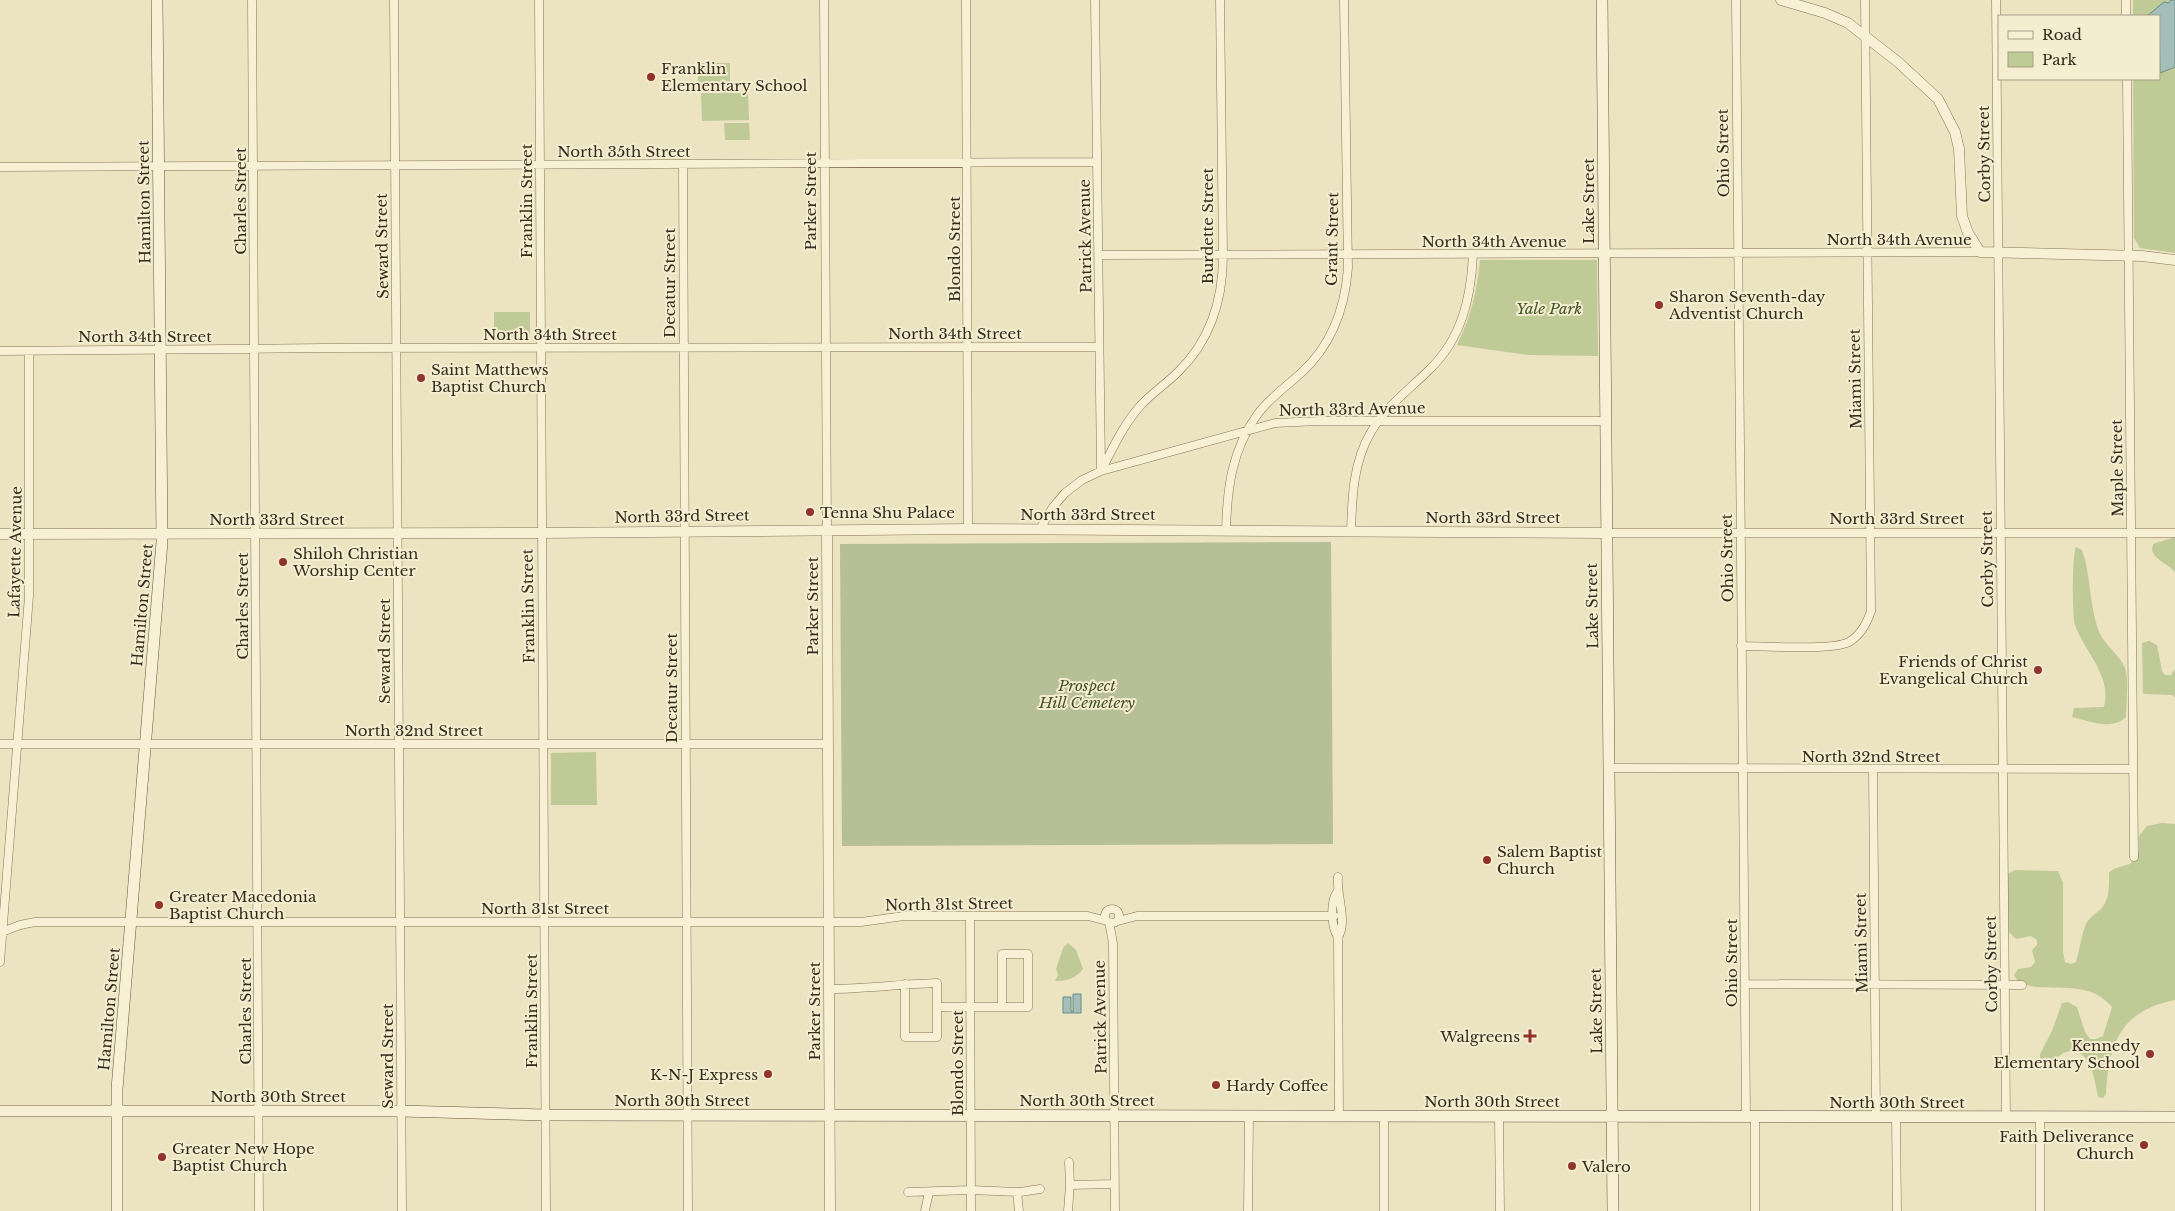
<svg xmlns="http://www.w3.org/2000/svg" width="2175" height="1211" viewBox="0 0 2175 1211" font-family="'Libre Baskerville',serif">
<style>
.green{fill:#bfca96}
.cemetery{fill:#b6bf95}
.water{fill:#a4bfb9;stroke:#6b8c87}
.lines{fill:none;stroke-linecap:round;stroke-linejoin:round}
.minor-casing{stroke:#857459;stroke-width:9}
.tertiary-casing{stroke:#857459;stroke-width:11}
.secondary-casing{stroke:#67553d;stroke-width:12}
.minor{stroke:#f7f0d4;stroke-width:8}
.tertiary{stroke:#f7f0d4;stroke-width:10}
.secondary{stroke:#f7f0d4;stroke-width:11}
.poi-dot{fill:#92332b;stroke:#f4edd0;stroke-width:2}
.labels{text-anchor:middle;dominant-baseline:central;stroke-width:4;stroke-linejoin:round;paint-order:stroke}
.poi-label{font-size:15px;fill:#352b1d;stroke:#f4edd0;text-anchor:start}
.street-label{font-size:15px;fill:#352b1d;stroke:#f4edd0}
.park-label{font-size:15px;font-style:italic;fill:#425124;stroke:#f4edd0}
</style>
<rect width="100%" height="100%" fill="#ece3c1"/>
<path class="green" d="M2133 0H2175V253L2140 248 2134 238 2133 79H2159V16H2133Z
M698 63H730V84H698Z
M748 92 749 120 702 121 701 93Z
M724 123H749L750 140H725Z
M1480 260H1597L1598 356 1528 355 1457 345C1471 317 1477 291 1480 260Z
M494 312H530V337H494Z
M2175 537V572C2168 563 2156 562 2152 550L2153 544Z
M2076 547 2082 550C2091 575 2089 603 2098 629 2102 642 2116 652 2123 664 2130 674 2126 704 2126 717 2112 731 2089 721 2072 717L2074 708 2104 707C2112 675 2085 653 2075 625 2072 615 2072 556 2076 547Z
M2149 641 2157 645 2162 671 2165 675H2171L2175 669V645V698L2173 695 2145 694 2143 693 2142 643Z
M596 752 597 805H551V753Z
M2162 823 2175 824V1000C2120 1011 2109 1043 2106 1094L2103 1098 2098 1097C2095 1080 2089 1040 2062 1054 2055 1058 2051 1066 2043 1066L2040 1062V1054L2052 1031 2062 1003 2068 1002 2077 1007 2085 1032 2090 1039H2096L2103 1036 2112 1007C2088 977 2050 994 2019 983L2014 975 2018 969 2031 967 2035 962 2032 950 2037 945V940L2031 936 2016 939 2009 932 2006 875 2015 870 2058 871 2063 883V952L2065 962 2071 964 2076 962C2080 949 2081 936 2086 924 2089 918 2095 914 2100 910 2110 900 2109 886 2109 873L2113 869 2130 864 2139 851V836L2147 826Z
M1068 943 1076 950 1083 969C1075 979 1067 981 1055 981L1058 975 1056 969 1063 948Z"/>
<path class="cemetery" d="M1331 542 1333 844 842 846 840 544Z"/>
<path class="water" d="M2171 0H2175V67L2160 73 2159 16H2147L2164 2 2169 3Z
M1073 994H1081V1013H1063V997H1071V1011L1073 1012Z"/>
<g class="lines">
<g class="minor-casing">
<path id="minor" d="M252 0 259 1211
M394 0 402 1211
M539 0 546 1211
M824 0 827 530
M966 0 968 529
M1095 0 1101 469
M1736 0 1746 1116
M1996 0 2006 1117
M2126 0V16
M2127 79 2134 857
M683 165 688 1211
M0 167 1097 162
M1099 255 1980 252
M0 351 324 348 1099 347
M1101 471C1113 448 1123 425 1141 405 1152 393 1166 384 1178 372 1211 340 1223 300 1223 255L1220 0
M1040 529 1053 507 1065 493 1082 480 1101 471 1275 423 1319 421H1605
M1226 531C1227 488 1232 450 1257 415 1269 398 1286 387 1301 373 1332 345 1345 308 1348 268L1344 0
M1351 532C1352 498 1353 462 1371 432 1386 406 1409 390 1430 369 1462 338 1471 297 1473 255
M1606 533H2175
M1741 646C1765 646 1831 651 1849 642 1861 635 1867 623 1871 611L1865 0
M0 744H828
M1608 768 2133 769
M1873 769 1876 1117
M1338 877C1336 894 1348 922 1338 937L1339 1116
M1337 892C1330 902 1331 927 1338 937
M1105 916a7 7 0 1 1 14 0a7 7 0 1 1-14 0Z
M970 916 971 1211
M1118 921 1137 916H1334
M1109 922 1113 943 1115 1211
M2 932 20 925 35 922H861L904 916H1088L1107 921
M0 962 29 596V351
M905 984V1037H937V1007
M1745 984 2022 985
M829 989C865 989 900 984 937 983V1007C967 1007 998 1007 1028 1007V954H1002V1007
M1384 1116V1211
M1499 1116 1500 1211
M1755 1116V1211
M1896 1117 1897 1211
M2040 1117V1211
M1070 1185 1114 1184
M908 1192 971 1190 1020 1192 1040 1189
M1017 1192 1019 1211
M925 1211 929 1192
M1068 1211 1070 1185 1069 1162
M1248 1211 1249 1115"/>
</g>
<g class="tertiary-casing">
<path id="tertiary" d="M1781 0 1825 13 1848 23 1898 62 1938 99 1955 132 1959 149 1962 216 1968 233 1980 252 2142 256 2175 260
M827 530 830 1211
M0 534 541 533 968 529 1606 533"/>
</g>
<g class="secondary-casing">
<path id="secondary" d="M1602 0 1613 1211
M0 1111H401L545 1115 2175 1117
M117 1211V1089L162 542 157 0"/>
</g>
<use href="#minor" class="minor"/>
<use href="#tertiary" class="tertiary"/>
<use href="#secondary" class="secondary"/>
</g>
<g class="poi-dot">
<circle cx="651" cy="77" r="5"/>
<circle cx="1659" cy="305" r="5"/>
<circle cx="421" cy="378" r="5"/>
<circle cx="810" cy="512" r="5"/>
<circle cx="283" cy="562" r="5"/>
<circle cx="2038" cy="670" r="5"/>
<circle cx="1487" cy="860" r="5"/>
<circle cx="159" cy="905" r="5"/>
<path d="M1527.5 1028.5h5v5h5v5h-5v5h-5v-5h-5v-5h5z"/>
<circle cx="2150" cy="1054" r="5"/>
<circle cx="768" cy="1074" r="5"/>
<circle cx="1216" cy="1085" r="5"/>
<circle cx="2144" cy="1145" r="5"/>
<circle cx="162" cy="1157" r="5"/>
<circle cx="1572" cy="1166" r="5"/>
</g>
<g class="labels">
<g class="poi-label">
<text x="661" y="68">Franklin<tspan x="661" dy="17">Elementary School</tspan></text>
<text x="1669" y="296">Sharon Seventh-day<tspan x="1669" dy="17">Adventist Church</tspan></text>
<text x="431" y="369">Saint Matthews<tspan x="431" dy="17">Baptist Church</tspan></text>
<text x="820" y="512">Tenna Shu Palace</text>
<text x="293" y="553">Shiloh Christian<tspan x="293" dy="17">Worship Center</tspan></text>
<text x="2028" y="661" text-anchor="end">Friends of Christ<tspan x="2028" dy="17">Evangelical Church</tspan></text>
<text x="1497" y="851">Salem Baptist<tspan x="1497" dy="17">Church</tspan></text>
<text x="169" y="896">Greater Macedonia<tspan x="169" dy="17">Baptist Church</tspan></text>
<text x="1520" y="1036" text-anchor="end">Walgreens</text>
<text x="2140" y="1045" text-anchor="end">Kennedy<tspan x="2140" dy="17">Elementary School</tspan></text>
<text x="758" y="1074" text-anchor="end">K-N-J Express</text>
<text x="1226" y="1085">Hardy Coffee</text>
<text x="2134" y="1136" text-anchor="end">Faith Deliverance<tspan x="2134" dy="17">Church</tspan></text>
<text x="172" y="1148">Greater New Hope<tspan x="172" dy="17">Baptist Church</tspan></text>
<text x="1582" y="1166">Valero</text>
</g>
<g class="street-label">
<text x="624" y="151">North 35th Street</text>
<text transform="translate(1723 153) rotate(-91)">Ohio Street</text>
<text transform="translate(1984 154) rotate(-91)">Corby Street</text>
<text transform="translate(240 201) rotate(-90)">Charles Street</text>
<text transform="translate(526 201) rotate(-90)">Franklin Street</text>
<text transform="translate(810 201) rotate(-90)">Parker Street</text>
<text transform="translate(1588 201) rotate(-90)">Lake Street</text>
<text transform="translate(144 202) rotate(-91)">Hamilton Street</text>
<text transform="translate(1207 226) rotate(-90)">Burdette Street</text>
<text transform="translate(1085 236) rotate(-91)">Patrick Avenue</text>
<text transform="translate(1332 239) rotate(-89)">Grant Street</text>
<text x="1899" y="239">North 34th Avenue</text>
<text x="1494" y="241">North 34th Avenue</text>
<text transform="translate(382 246) rotate(-91)">Seward Street</text>
<text transform="translate(954 249) rotate(-90)">Blondo Street</text>
<text transform="translate(669 283) rotate(-90)">Decatur Street</text>
<text x="955" y="333">North 34th Street</text>
<text x="550" y="334">North 34th Street</text>
<text x="145" y="336">North 34th Street</text>
<text transform="translate(1855 379) rotate(-91)">Miami Street</text>
<text transform="translate(1352 409) rotate(-1)">North 33rd Avenue</text>
<text transform="translate(2117 468) rotate(-91)">Maple Street</text>
<text x="1088" y="514">North 33rd Street</text>
<text transform="translate(682 516) rotate(-1)">North 33rd Street</text>
<text x="1493" y="517">North 33rd Street</text>
<text x="1897" y="518">North 33rd Street</text>
<text x="277" y="519">North 33rd Street</text>
<text transform="translate(15 552) rotate(-89)">Lafayette Avenue</text>
<text transform="translate(1727 558) rotate(-91)">Ohio Street</text>
<text transform="translate(1987 559) rotate(-91)">Corby Street</text>
<text transform="translate(142 605) rotate(-85)">Hamilton Street</text>
<text transform="translate(242 606) rotate(-90)">Charles Street</text>
<text transform="translate(528 606) rotate(-91)">Franklin Street</text>
<text transform="translate(812 606) rotate(-90)">Parker Street</text>
<text transform="translate(1592 606) rotate(-91)">Lake Street</text>
<text transform="translate(384 651) rotate(-90)">Seward Street</text>
<text transform="translate(671 688) rotate(-90)">Decatur Street</text>
<text x="414" y="730">North 32nd Street</text>
<text x="1871" y="756">North 32nd Street</text>
<text transform="translate(949 904) rotate(-1)">North 31st Street</text>
<text x="545" y="908">North 31st Street</text>
<text transform="translate(1861 943) rotate(-91)">Miami Street</text>
<text transform="translate(1731 963) rotate(-90)">Ohio Street</text>
<text transform="translate(1991 964) rotate(-91)">Corby Street</text>
<text transform="translate(109 1009) rotate(-85)">Hamilton Street</text>
<text transform="translate(245 1011) rotate(-90)">Charles Street</text>
<text transform="translate(531 1011) rotate(-90)">Franklin Street</text>
<text transform="translate(814 1011) rotate(-90)">Parker Street</text>
<text transform="translate(1596 1011) rotate(-91)">Lake Street</text>
<text transform="translate(1100 1017) rotate(-91)">Patrick Avenue</text>
<text transform="translate(387 1056) rotate(-90)">Seward Street</text>
<text transform="translate(957 1063) rotate(-90)">Blondo Street</text>
<text x="278" y="1096">North 30th Street</text>
<text x="682" y="1100">North 30th Street</text>
<text x="1087" y="1100">North 30th Street</text>
<text x="1492" y="1101">North 30th Street</text>
<text x="1897" y="1102">North 30th Street</text>
</g>
<g class="park-label">
<text x="1549" y="308">Yale Park</text>
<text x="1087" y="685">Prospect<tspan x="1087" dy="17">Hill Cemetery</tspan></text>
</g>
</g>
<rect x="1998" y="15" width="162" height="65" fill="#f4edd0" stroke="#a89f88"/>
<rect x="2008" y="31" width="25" height="8" fill="#f7f0d4" stroke="#a89f88"/>
<text x="2042" y="40" font-size="15" fill="#352b1d">Road</text>
<rect x="2008" y="52" width="25" height="15" fill="#bfca96" stroke="#a89f88"/>
<text x="2042" y="65" font-size="15" fill="#352b1d">Park</text>
</svg>
